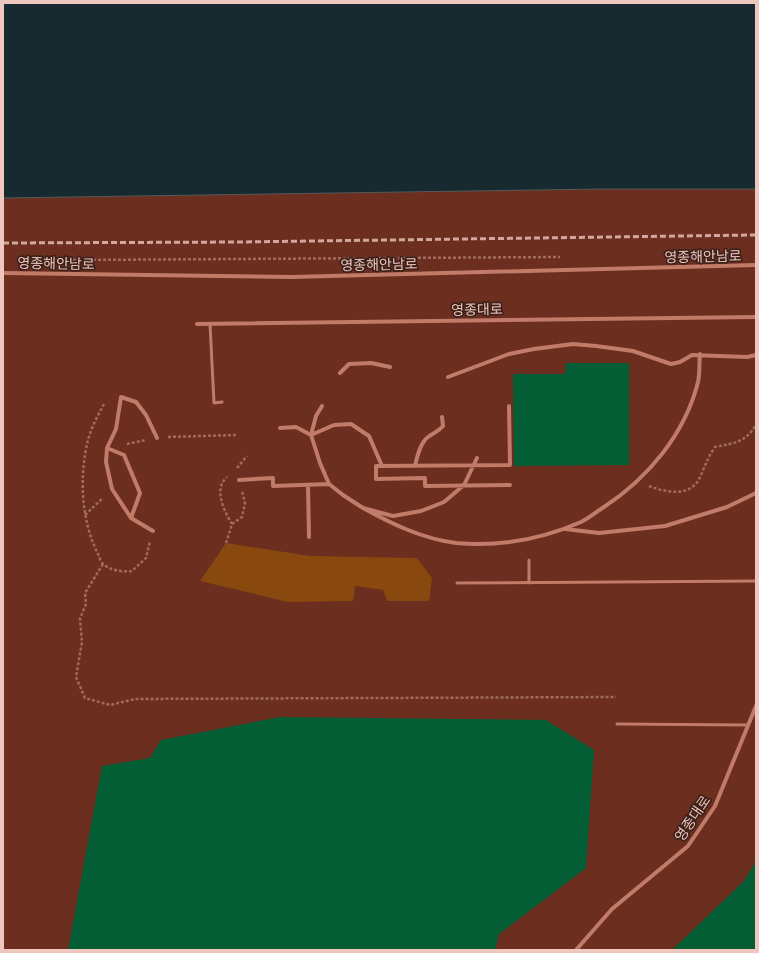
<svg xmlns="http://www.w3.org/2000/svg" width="759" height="953" viewBox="0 0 759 953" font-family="Manrope,'Noto Sans KR',sans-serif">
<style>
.green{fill:#035e35}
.water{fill:#162a2f;stroke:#57595a}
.building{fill:#88480e}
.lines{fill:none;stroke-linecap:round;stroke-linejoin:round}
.path{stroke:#9f6b5e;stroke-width:2.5;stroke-dasharray:3 2;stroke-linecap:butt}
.lane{stroke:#c07b69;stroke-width:3}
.street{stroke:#c07b69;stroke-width:4}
.rail{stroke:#d2a79c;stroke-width:3;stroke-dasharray:6 3;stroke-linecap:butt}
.labels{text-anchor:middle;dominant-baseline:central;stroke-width:3.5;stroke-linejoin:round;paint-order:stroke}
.street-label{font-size:14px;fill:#eec8be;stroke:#3d211a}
</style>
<rect width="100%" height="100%" fill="#6b2e1f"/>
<path class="green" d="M566 363H629V465L514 466 513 374H565Z
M280 717 546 720 594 750 586 868 499 934 495 950H68L102 766 150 758 161 740Z
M756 861V950H672L744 881Z"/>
<path class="water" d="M3 3H756V189H602L3 198Z"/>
<path class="building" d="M226 543 310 556 417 558 432 578 429 601H387L383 590 355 586 353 601 288 602 200 581Z"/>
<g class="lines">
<path class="path" d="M73 260 560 257
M104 404C98 415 91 428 88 440 79 477 81 520 98 554 99 557 101 562 103 564 111 571 123 572 132 571L146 558 150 541
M168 437 236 435
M127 444 146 440
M237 468 247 456
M649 486C665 492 687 497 698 481 704 470 707 458 715 447 734 443 745 443 756 425
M85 515 103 498
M232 524 242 517 245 503 242 491
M226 543 232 524C224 511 213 489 227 477
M103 564 85 593 86 604 80 619 82 642 76 677 85 698 110 705 135 699 616 697"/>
<path class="lane" d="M210 324 214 403 222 402
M529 560V583
M457 583 756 581
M617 724 748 725"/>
<path class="street" d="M3 273 292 277 756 265
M197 324 756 317
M340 373 349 364 371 363 390 367
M448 377 509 354 534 349 573 344 596 346 633 351 671 364 680 362 692 355 747 357 756 355
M322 406 316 416 311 435 320 463 329 484 343 495 363 508 393 516 421 511 444 502 464 485 477 458
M509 406 510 465 376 466V479L425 478V486L510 485
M280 428 296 427 311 435 334 425 351 424 369 436 382 466
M107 448 124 455 140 493 131 518
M415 466C417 457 420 443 428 437 434 432 437 433 443 426L442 417
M239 480 273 478V486L329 484
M308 485 309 537
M363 508C392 524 423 539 456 543 498 547 542 539 581 522 589 518 596 512 604 507 648 478 685 434 698 382 700 373 699 363 700 354
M565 529 599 533 665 526 727 507 756 493
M153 531 131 518 112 489 106 462 107 448 116 429 121 397 136 402 146 415 157 438
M576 950 612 909 688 846 715 806 756 706"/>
<path class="rail" d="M3 243 240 242 756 235"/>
</g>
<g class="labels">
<g class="street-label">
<text transform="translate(703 256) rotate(-1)">영종해안남로</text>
<text transform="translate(56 263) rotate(1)">영종해안남로</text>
<text transform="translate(379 264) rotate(-1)">영종해안남로</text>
<text transform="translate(477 309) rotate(-1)">영종대로</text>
<text transform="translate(692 818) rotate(-56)">영종대로</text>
</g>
</g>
<rect width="759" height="953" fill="none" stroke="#eec8be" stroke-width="8"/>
</svg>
